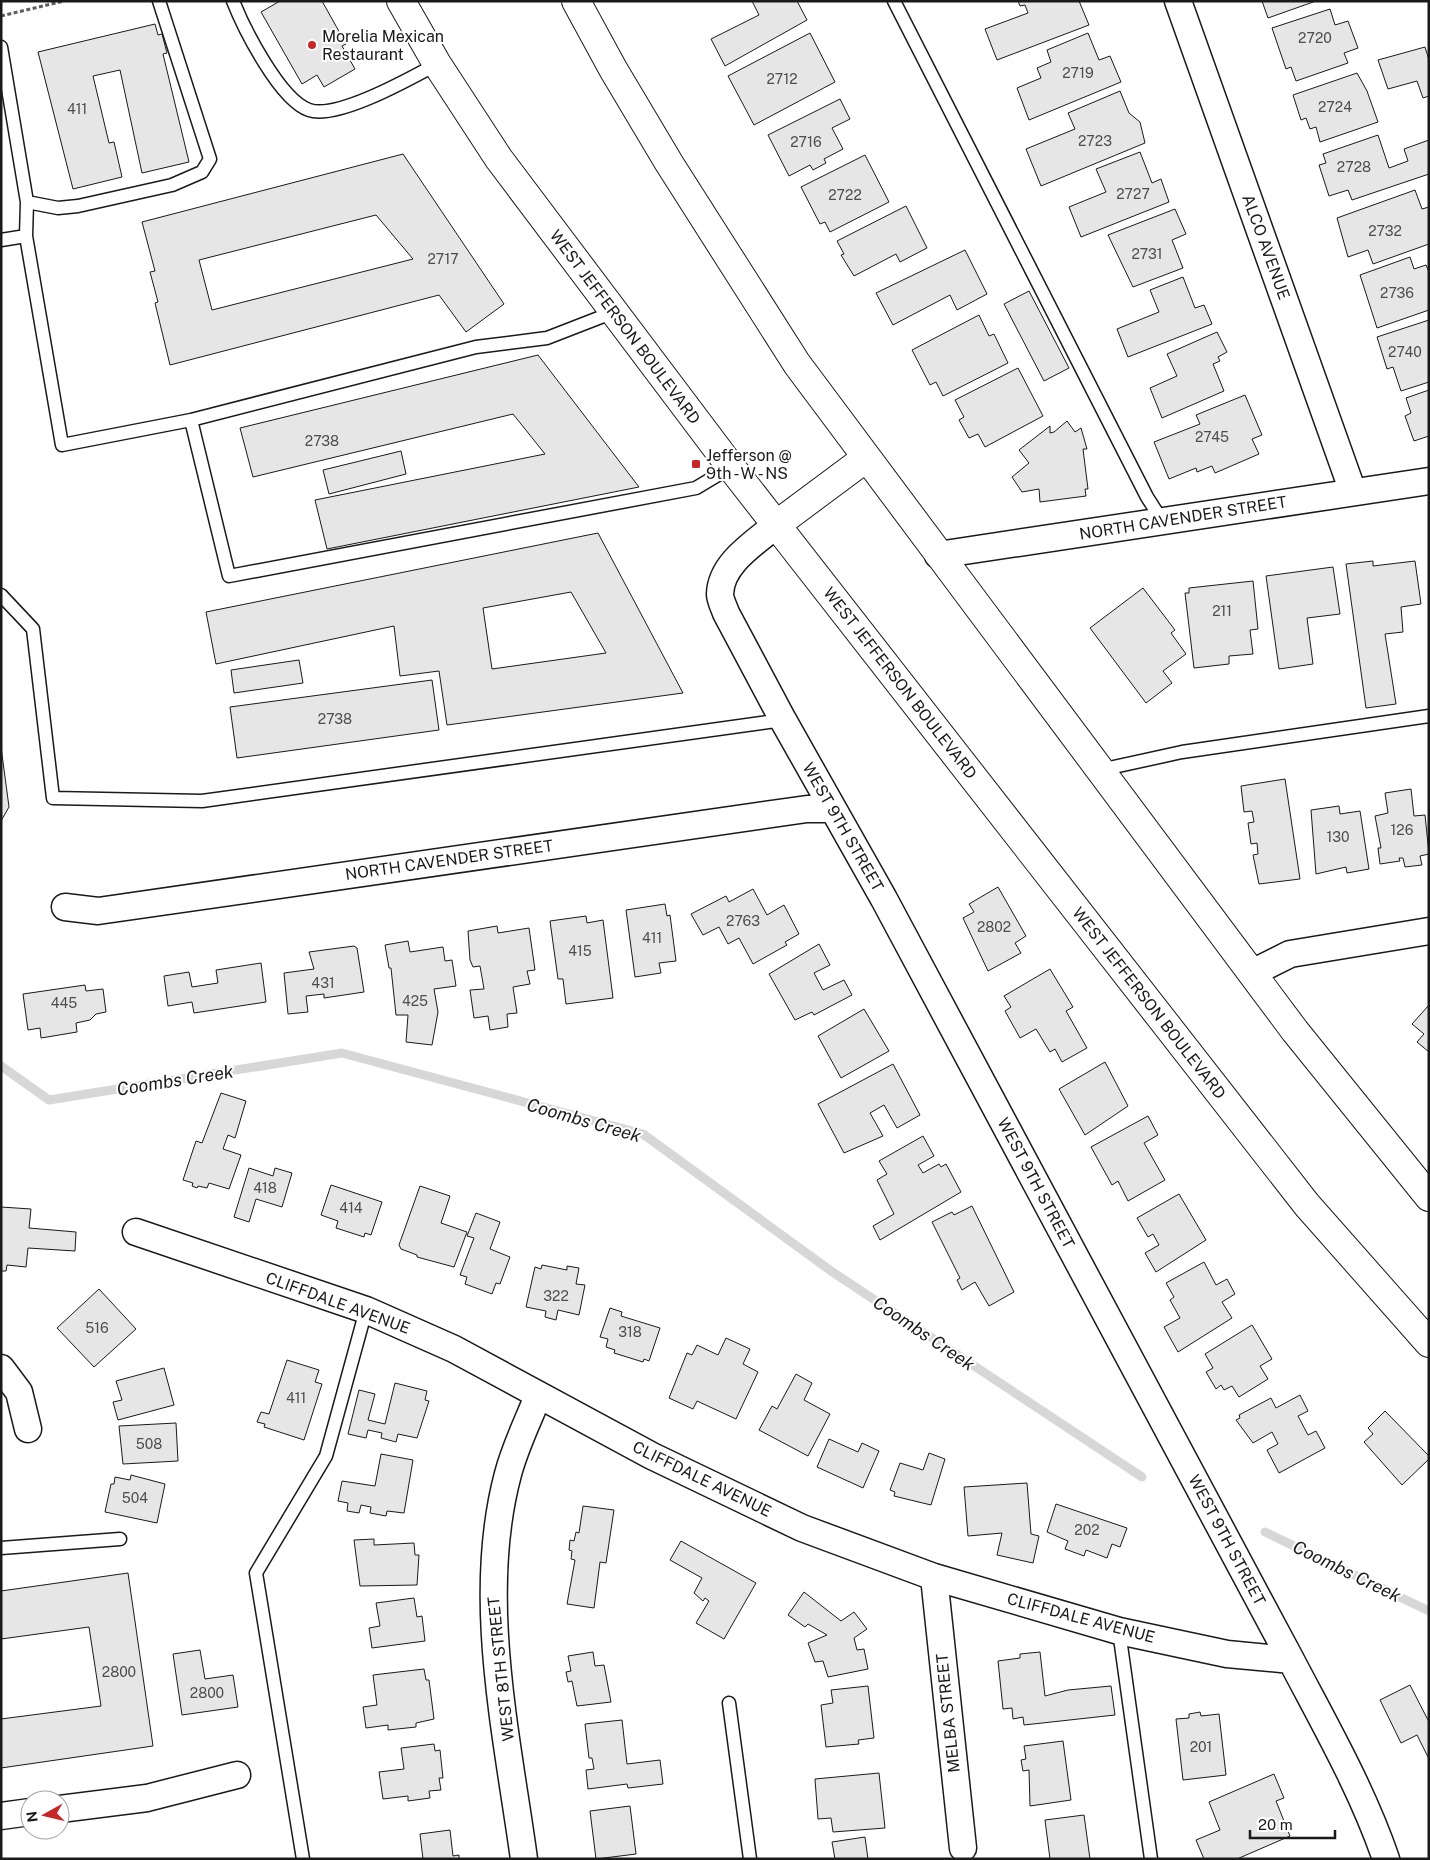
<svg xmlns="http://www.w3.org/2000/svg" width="1430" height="1860" viewBox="0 0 1430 1860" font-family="'Public Sans',sans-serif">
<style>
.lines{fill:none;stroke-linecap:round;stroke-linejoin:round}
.stream{stroke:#d7d7d7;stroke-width:9}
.building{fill:#e6e6e6;stroke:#1a1a1a;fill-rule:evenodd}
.lane-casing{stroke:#1a1a1a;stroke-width:15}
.street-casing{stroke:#1a1a1a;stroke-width:29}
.secondary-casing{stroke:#1a1a1a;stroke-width:30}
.path{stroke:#5f5f5f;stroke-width:3;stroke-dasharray:4 2.5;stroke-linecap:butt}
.lane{stroke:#fff;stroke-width:12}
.street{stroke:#fff;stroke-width:26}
.secondary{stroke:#fff;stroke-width:28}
.poi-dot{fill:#c62828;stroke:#fff;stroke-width:2}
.labels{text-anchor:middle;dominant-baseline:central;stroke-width:4;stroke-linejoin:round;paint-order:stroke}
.number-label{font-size:14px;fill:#4d4d4d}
.poi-label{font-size:16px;fill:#1a1a1a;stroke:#fff;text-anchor:start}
.street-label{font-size:16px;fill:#1a1a1a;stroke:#fff}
.water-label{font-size:18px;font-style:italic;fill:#1a1a1a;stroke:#fff}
</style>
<rect width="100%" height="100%" fill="#fff"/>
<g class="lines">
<path class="stream" d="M1 1066 49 1100 342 1053 643 1134 831 1271 1142 1477
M1265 1532 1429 1611"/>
</g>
<path class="building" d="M280 1H322L346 44 342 46 355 69 324 87 317 75 302 84 261 12Z
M752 1H797L807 20 725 66 711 39 759 15Z
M1018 1H1079L1089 25 997 60 985 29 1028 13 1025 5 1020 6Z
M1262 1H1316L1268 18Z
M1330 9 1335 25 1348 21 1358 48 1344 53 1348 63 1296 81 1291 67 1286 69 1272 28Z
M155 24 158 35 162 34 167 53 163 54 189 162 142 173 120 70 93 76 109 143 114 142 122 177 73 189 38 52Z
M810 33 835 82 754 125 728 76Z
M1088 33 1099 60 1110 56 1121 82 1029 120 1017 88 1041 78 1037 68 1051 62 1047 50Z
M1425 47 1429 60V96L1423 98 1417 81 1388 89 1378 60Z
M1357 73 1367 91 1378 122 1320 142 1316 127 1310 129 1306 118 1301 120 1293 95Z
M1120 91 1129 113 1140 122 1145 143 1041 186 1026 149 1075 129 1068 113Z
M840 99 850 119 832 128 843 149 824 159 826 163 813 170 810 165 789 176 768 135Z
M1378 135 1389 168 1408 161 1404 149 1429 140V174L1352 200 1348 190 1329 196 1319 165 1326 163 1323 154Z
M1140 152 1152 183 1161 179 1169 202 1081 237 1069 207 1106 192 1096 169Z
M403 154 504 304 466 332 439 295 170 365 155 303 158 302 150 272 155 271 142 222ZM376 215 413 259 212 310 199 260Z
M865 155 889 202 830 232 825 222 820 224 801 187Z
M1415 190 1422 209 1429 207V244L1373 264 1368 250 1348 257 1337 218Z
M906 206 927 248 900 262 896 254 854 276 841 255 844 254 837 241Z
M1175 209 1186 234 1172 240 1183 268 1133 287 1108 235Z
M965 250 987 294 957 310 950 295 893 325 876 293Z
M1410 257 1414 269 1426 265 1429 272V310L1377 328 1360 275Z
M1183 277 1195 308 1204 305 1212 324 1128 357 1117 329 1159 312 1150 290Z
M1029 291 1069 368 1044 381 1004 304Z
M979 315 989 336 994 334 1008 363 943 396 936 382 930 385 912 350Z
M1429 320V382L1401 391 1393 367 1387 369 1377 337Z
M1217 332 1227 352 1218 357 1220 361 1213 364 1224 391 1162 418 1150 388 1177 376 1167 354Z
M538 355 639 487 327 549 315 500 545 454 513 414 253 477 240 428Z
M1018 368 1043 416 985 447 978 434 969 438 959 420 964 417 955 400Z
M1429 390V436L1414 441 1405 416 1411 413 1406 398Z
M1245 395 1262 435 1252 439 1259 454 1215 473 1212 466 1197 472 1196 468 1169 479 1154 442 1200 424 1196 415Z
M1067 421 1075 432 1081 428 1087 449H1083L1088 489H1085L1086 496 1040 502 1039 489 1022 492 1012 477 1029 463 1019 450 1050 426V433L1054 432Z
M401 451 406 474 329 494 323 470Z
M598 533 683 693 447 725 439 671 400 676 394 626 216 664 206 612ZM571 592 606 653 492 669 483 608Z
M1373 561V566L1415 561 1421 604 1401 607 1403 632 1385 634 1396 704 1366 708 1346 564Z
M1333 567 1340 614 1307 618 1313 664 1279 669 1266 576Z
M1253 581 1258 629 1250 630 1253 654 1229 656V664L1194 668 1185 593H1189V588Z
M1143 588 1175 630 1171 633 1186 654 1163 671 1172 683 1146 703 1090 628Z
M299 660 303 683 234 693 231 670Z
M432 680 439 730 237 758 230 707Z
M1 747 9 807 1 821Z
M1285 779 1300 879 1259 884 1253 855 1258 854 1257 843 1251 844 1248 823 1254 822 1252 811 1244 812 1241 786Z
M1411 789 1414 816 1425 815 1429 854 1420 856 1422 865 1405 867 1403 858H1399L1400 861 1380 864 1378 848H1381L1375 816 1388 813 1385 793Z
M1339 806 1340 814 1360 811 1369 869 1347 873 1346 867 1316 874 1311 810Z
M998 887 1026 936 1015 943 1021 953 988 971 963 918 974 912 969 904Z
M753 889 767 915 784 905 799 934 785 942 787 945 753 964 739 938 728 944 719 927 703 935 691 914 726 896 729 902Z
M665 904 667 916 670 915 676 961 659 963 661 973 635 977 626 910Z
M586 916 587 923 603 920 613 998 566 1004 563 979H558L550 921Z
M497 926 498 933 529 928 535 970 527 971 530 984 513 987 517 1013 507 1014 508 1027 490 1030 488 1016 474 1018 470 990 484 989 480 966 473 967 470 960 468 931Z
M408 941 410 952 443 947 445 961 452 960 456 986 434 989 438 1012 432 1045 406 1042 408 1015H396L391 968H389L385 945Z
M819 944 830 965 814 973 823 990 844 980 852 995 814 1015 812 1012 795 1020 769 974Z
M354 946 357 948 364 992 324 998V994L306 996 308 1012 288 1014 284 973 314 969 309 952Z
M261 963 266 1002 194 1013 192 1002 168 1006 164 976 189 972 192 987 218 983 216 970Z
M1050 969 1073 1007 1066 1011 1087 1048 1062 1062 1055 1049 1050 1052 1036 1029 1020 1038 1005 1011 1011 1007 1004 996Z
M85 985 86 991 103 989 106 1012 96 1014 90 1020 76 1023 77 1032 41 1038 40 1028 28 1030 23 994Z
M1429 1005V1052L1417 1042 1424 1034 1412 1024Z
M864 1009 889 1051 841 1078 818 1036Z
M1105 1062 1128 1106 1085 1135 1059 1089Z
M893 1064 920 1115 897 1128 884 1105 870 1113 883 1136 844 1153 818 1104Z
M221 1093 246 1101 235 1138 228 1135 223 1149 241 1155 229 1189 209 1183 207 1188 198 1186 197 1188 192 1186 193 1183 183 1180 196 1141 202 1143Z
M1148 1116 1158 1135 1144 1143 1165 1180 1128 1201 1118 1181 1112 1185 1091 1147Z
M923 1136 934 1156 918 1165 923 1173 939 1164 941 1167 946 1164 961 1192 880 1240 873 1226 894 1214 877 1180 887 1174 879 1161Z
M249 1168 273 1176 275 1168 292 1173 282 1207 256 1199 249 1222 234 1217Z
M331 1185 382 1202 371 1235 365 1233 364 1237 336 1228 338 1221 321 1215Z
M420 1186 450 1196 441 1223 467 1232 454 1267 417 1257V1255L401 1249 399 1245Z
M1179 1194 1206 1240 1156 1272 1145 1253 1159 1245 1153 1234 1148 1237 1137 1218Z
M972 1206 1014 1292 989 1306 975 1282 962 1290 957 1280 960 1278 932 1222 952 1212 954 1215Z
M1 1207 31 1209 29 1228 76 1232 75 1251 28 1248 26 1267 7 1265 6 1271H1Z
M476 1213 500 1222 490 1249 510 1257 500 1284 496 1283 492 1294 465 1284 467 1277 460 1275 474 1238 467 1236Z
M1204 1262 1216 1285 1227 1279 1235 1294 1222 1302 1232 1318 1178 1352 1164 1327 1180 1318 1170 1300 1174 1297 1166 1283Z
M542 1265 567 1270V1266L579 1268 576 1284 585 1285 579 1315 558 1310 556 1320 545 1317 546 1311 526 1307 535 1267 541 1269Z
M99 1289 136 1329 94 1367 57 1328Z
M610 1308 622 1312 621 1316 660 1328 649 1361 644 1359 643 1362 614 1353 615 1350 606 1347 608 1339 600 1337Z
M1252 1325 1272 1359 1260 1366 1268 1379 1239 1397 1232 1386 1224 1390 1221 1385 1216 1389 1206 1372 1213 1368 1205 1354Z
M726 1338 750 1349 743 1364 758 1372 736 1419 697 1401 693 1409 669 1398 687 1353 692 1355 697 1345 718 1355Z
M287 1360 319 1370 315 1382 322 1384 304 1440 264 1427 265 1424 257 1422 261 1412 269 1414Z
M164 1368 174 1405 118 1420 113 1402 122 1400 116 1381Z
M796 1374 812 1383 804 1400 830 1414 808 1456 759 1430 772 1406 777 1409Z
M395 1383 427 1391 425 1400 429 1401 417 1438 398 1434 396 1442 381 1438 382 1433 368 1430 366 1438 348 1434 359 1390 375 1394 368 1420 385 1424Z
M1300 1395 1308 1411 1298 1416 1308 1435 1316 1431 1325 1448 1279 1473 1267 1450 1278 1444 1272 1432 1253 1443 1236 1420 1240 1418 1239 1415 1271 1398 1276 1408Z
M1385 1411 1429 1456V1459L1402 1485 1364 1442 1373 1434 1368 1428Z
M176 1423 178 1461 123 1464 119 1426Z
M829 1439 858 1452 862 1443 879 1451 863 1488 817 1467Z
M929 1453 945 1459 931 1505 894 1496 895 1492 890 1490 900 1463 923 1470Z
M381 1454 413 1460 404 1513 387 1511 386 1516 370 1513 371 1507 361 1505 359 1513 347 1511 348 1503 338 1501 342 1481 375 1486Z
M131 1475 165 1484 157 1523 105 1512 111 1484H114L115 1477 130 1480Z
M1027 1483 1031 1534 1039 1536 1033 1563 997 1555 1002 1533 968 1536 964 1487Z
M1056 1504 1127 1528 1120 1547 1112 1544 1107 1558 1086 1550 1084 1556 1065 1549 1068 1541 1047 1532Z
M583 1506 614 1510 606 1563 600 1562 594 1608 567 1604 575 1560 571 1559 572 1551 569 1550 570 1540 574 1541 576 1532 579 1533Z
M374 1539V1545L414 1543 415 1555H419L417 1585 360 1586 354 1540Z
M681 1541 756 1583 724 1639 696 1623 709 1601 705 1598 703 1601 694 1593 702 1578 670 1560Z
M128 1573 153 1746 1 1768V1719L101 1706 89 1627 1 1639V1591Z
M804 1592 841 1621 854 1612 867 1629 854 1638 857 1650 864 1649 868 1669 828 1677 823 1661 815 1662 808 1643 827 1635 808 1624 805 1627 788 1615Z
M414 1598 417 1617 422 1616 425 1641 372 1648 369 1628 380 1626 376 1603Z
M200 1650 205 1679 233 1675 238 1707 182 1715 173 1654Z
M593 1652 595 1666 604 1665 611 1702 577 1706 572 1681 568 1682 566 1672 571 1671 568 1656Z
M1040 1652 1045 1696 1068 1690 1111 1686 1115 1715 1024 1725 1023 1717 1013 1719 1012 1708 1003 1709 998 1661 1020 1658V1654Z
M424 1669 426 1680H429L434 1719 416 1723V1727L388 1730V1725L366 1728 363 1707 377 1705 373 1675Z
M1410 1685 1429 1722V1759L1417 1735 1401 1743 1380 1700Z
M868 1686 874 1738 858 1740 859 1744 826 1747 821 1705 833 1703 831 1690Z
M1200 1712 1201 1716 1219 1714 1226 1775 1183 1780 1176 1719 1189 1718V1714Z
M622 1720 627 1764 660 1760 663 1784 628 1788 627 1784 588 1789 586 1770 594 1769 592 1758H589L585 1724Z
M1063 1741 1071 1800 1030 1806 1029 1770 1023 1771 1021 1760 1026 1759 1024 1746Z
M434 1744 435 1751 440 1750 443 1778H439L441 1790 429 1791 430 1798 408 1801V1796L383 1799 379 1772 404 1769 401 1748Z
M879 1773 885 1828 833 1832 831 1818 818 1819 815 1779Z
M1274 1774 1284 1798 1276 1801 1290 1836 1237 1859H1204L1196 1840 1220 1830 1209 1802Z
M630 1806 636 1854 596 1859 590 1811Z
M1084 1815 1090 1859H1050L1045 1820Z
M450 1830 453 1856 459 1855V1859H423L420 1834Z
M865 1837 868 1859H835L832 1842Z"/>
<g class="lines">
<g class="lane-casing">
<path id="lane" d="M233 1C244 29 280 100 309 110 337 120 411 78 437 64
M894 1 1147 497 1163 522
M1 47 27 202 26 236
M27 202 58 208 78 206 172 185 202 172 210 159 159 1
M1 240 26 236 62 445 191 420 476 347 547 338 614 312
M191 420 229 576 696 488 731 467
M1 595 33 629 53 798 202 801 783 720
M1100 770 1182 752 1429 716
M1 1548 120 1539
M1119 1631 1151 1859
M729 1703 750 1859
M303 1859 256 1573 326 1456 366 1310"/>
</g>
<g class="street-casing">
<path id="street" d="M1178 1 1353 492
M776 525C755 543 721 563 720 594 720 600 724 607 726 613L783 720 884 899 1291 1660C1325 1725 1362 1789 1386 1859
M938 555 1429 481
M65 907 98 911 807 809H833
M1252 973 1290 954 1429 931
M136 1232 366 1310 454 1349 652 1456 802 1528 934 1577 1119 1631 1227 1654 1291 1660
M1 1368 19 1392 28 1429
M934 1577 963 1848
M60 1809 147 1798 237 1775
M1 1816 30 1812
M524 1859C507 1735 475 1597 508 1474 515 1447 528 1421 538 1396"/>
</g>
<g class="secondary-casing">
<path id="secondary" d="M401 1 437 64 499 159 731 467 1307 1205 1429 1343
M576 1 613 69 669 163 797 364 1295 1031 1429 1197
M776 525 866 458"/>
</g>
<path class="path" d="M1 16 64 1"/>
<use href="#lane" class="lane"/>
<use href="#street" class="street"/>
<use href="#secondary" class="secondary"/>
</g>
<g class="poi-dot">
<circle cx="312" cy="45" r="5"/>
<rect x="691" y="459" width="10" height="10" rx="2.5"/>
</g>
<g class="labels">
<g class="number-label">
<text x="1315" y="38">2720</text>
<text x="1078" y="73">2719</text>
<text x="782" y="79">2712</text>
<text x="1335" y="107">2724</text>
<text x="77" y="109">411</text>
<text x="1095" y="141">2723</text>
<text x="806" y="142">2716</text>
<text x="1354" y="167">2728</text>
<text x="1133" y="194">2727</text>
<text x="845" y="195">2722</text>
<text x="1385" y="231">2732</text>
<text x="1147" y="254">2731</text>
<text x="443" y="259">2717</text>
<text x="1397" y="293">2736</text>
<text x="1405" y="352">2740</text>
<text x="1212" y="437">2745</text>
<text x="322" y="441">2738</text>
<text x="1222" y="611">211</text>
<text x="335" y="719">2738</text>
<text x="1402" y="830">126</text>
<text x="1338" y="837">130</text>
<text x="743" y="921">2763</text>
<text x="994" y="927">2802</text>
<text x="652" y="938">411</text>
<text x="580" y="951">415</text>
<text x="323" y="983">431</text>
<text x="415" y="1001">425</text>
<text x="64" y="1003">445</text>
<text x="265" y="1188">418</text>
<text x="351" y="1208">414</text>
<text x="556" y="1296">322</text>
<text x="97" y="1328">516</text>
<text x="630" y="1332">318</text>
<text x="296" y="1398">411</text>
<text x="149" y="1444">508</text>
<text x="135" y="1498">504</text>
<text x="1087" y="1530">202</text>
<text x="119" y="1672">2800</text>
<text x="207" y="1693">2800</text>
<text x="1201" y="1747">201</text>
</g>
<g class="poi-label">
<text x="322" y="36">Morelia Mexican<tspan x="322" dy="18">Restaurant</tspan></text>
<text x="706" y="455">Jefferson @<tspan x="706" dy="18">9th - W - NS</tspan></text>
</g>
<g class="street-label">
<text transform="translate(1266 247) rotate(70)">ALCO AVENUE</text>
<text transform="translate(625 327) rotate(53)">WEST JEFFERSON BOULEVARD</text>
<text transform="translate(1183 518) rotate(-9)">NORTH CAVENDER STREET</text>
<text transform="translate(900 683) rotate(52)">WEST JEFFERSON BOULEVARD</text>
<text transform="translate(843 827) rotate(60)">WEST 9TH STREET</text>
<text transform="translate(449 860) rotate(-8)">NORTH CAVENDER STREET</text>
<text transform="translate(1149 1003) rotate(52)">WEST JEFFERSON BOULEVARD</text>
<text transform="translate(1036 1183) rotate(62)">WEST 9TH STREET</text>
<text transform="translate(338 1303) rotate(20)">CLIFFDALE AVENUE</text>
<text transform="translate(702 1479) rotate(26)">CLIFFDALE AVENUE</text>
<text transform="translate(1227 1540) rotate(62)">WEST 9TH STREET</text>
<text transform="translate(1081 1618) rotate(15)">CLIFFDALE AVENUE</text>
<text transform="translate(501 1669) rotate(-96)">WEST 8TH STREET</text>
<text transform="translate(948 1713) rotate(-96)">MELBA STREET</text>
</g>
<g class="water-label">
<text transform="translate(175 1080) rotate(-9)">Coombs Creek</text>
<text transform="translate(584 1120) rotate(16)">Coombs Creek</text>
<text transform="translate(924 1333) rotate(34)">Coombs Creek</text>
<text transform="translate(1347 1571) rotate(26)">Coombs Creek</text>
</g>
</g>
<rect width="1430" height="1860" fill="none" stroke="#1a1a1a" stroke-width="5"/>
<g transform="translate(45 1815) rotate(262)"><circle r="24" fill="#ffffff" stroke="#a3a3a3"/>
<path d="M0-4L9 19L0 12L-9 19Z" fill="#c62828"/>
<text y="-8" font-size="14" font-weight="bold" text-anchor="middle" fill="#1a1a1a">N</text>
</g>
<path d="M1250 1830v8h85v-8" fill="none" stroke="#1a1a1a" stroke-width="2.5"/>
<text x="1258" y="1830" font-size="15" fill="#1a1a1a" stroke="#ffffff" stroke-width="4" paint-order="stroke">20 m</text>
</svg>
